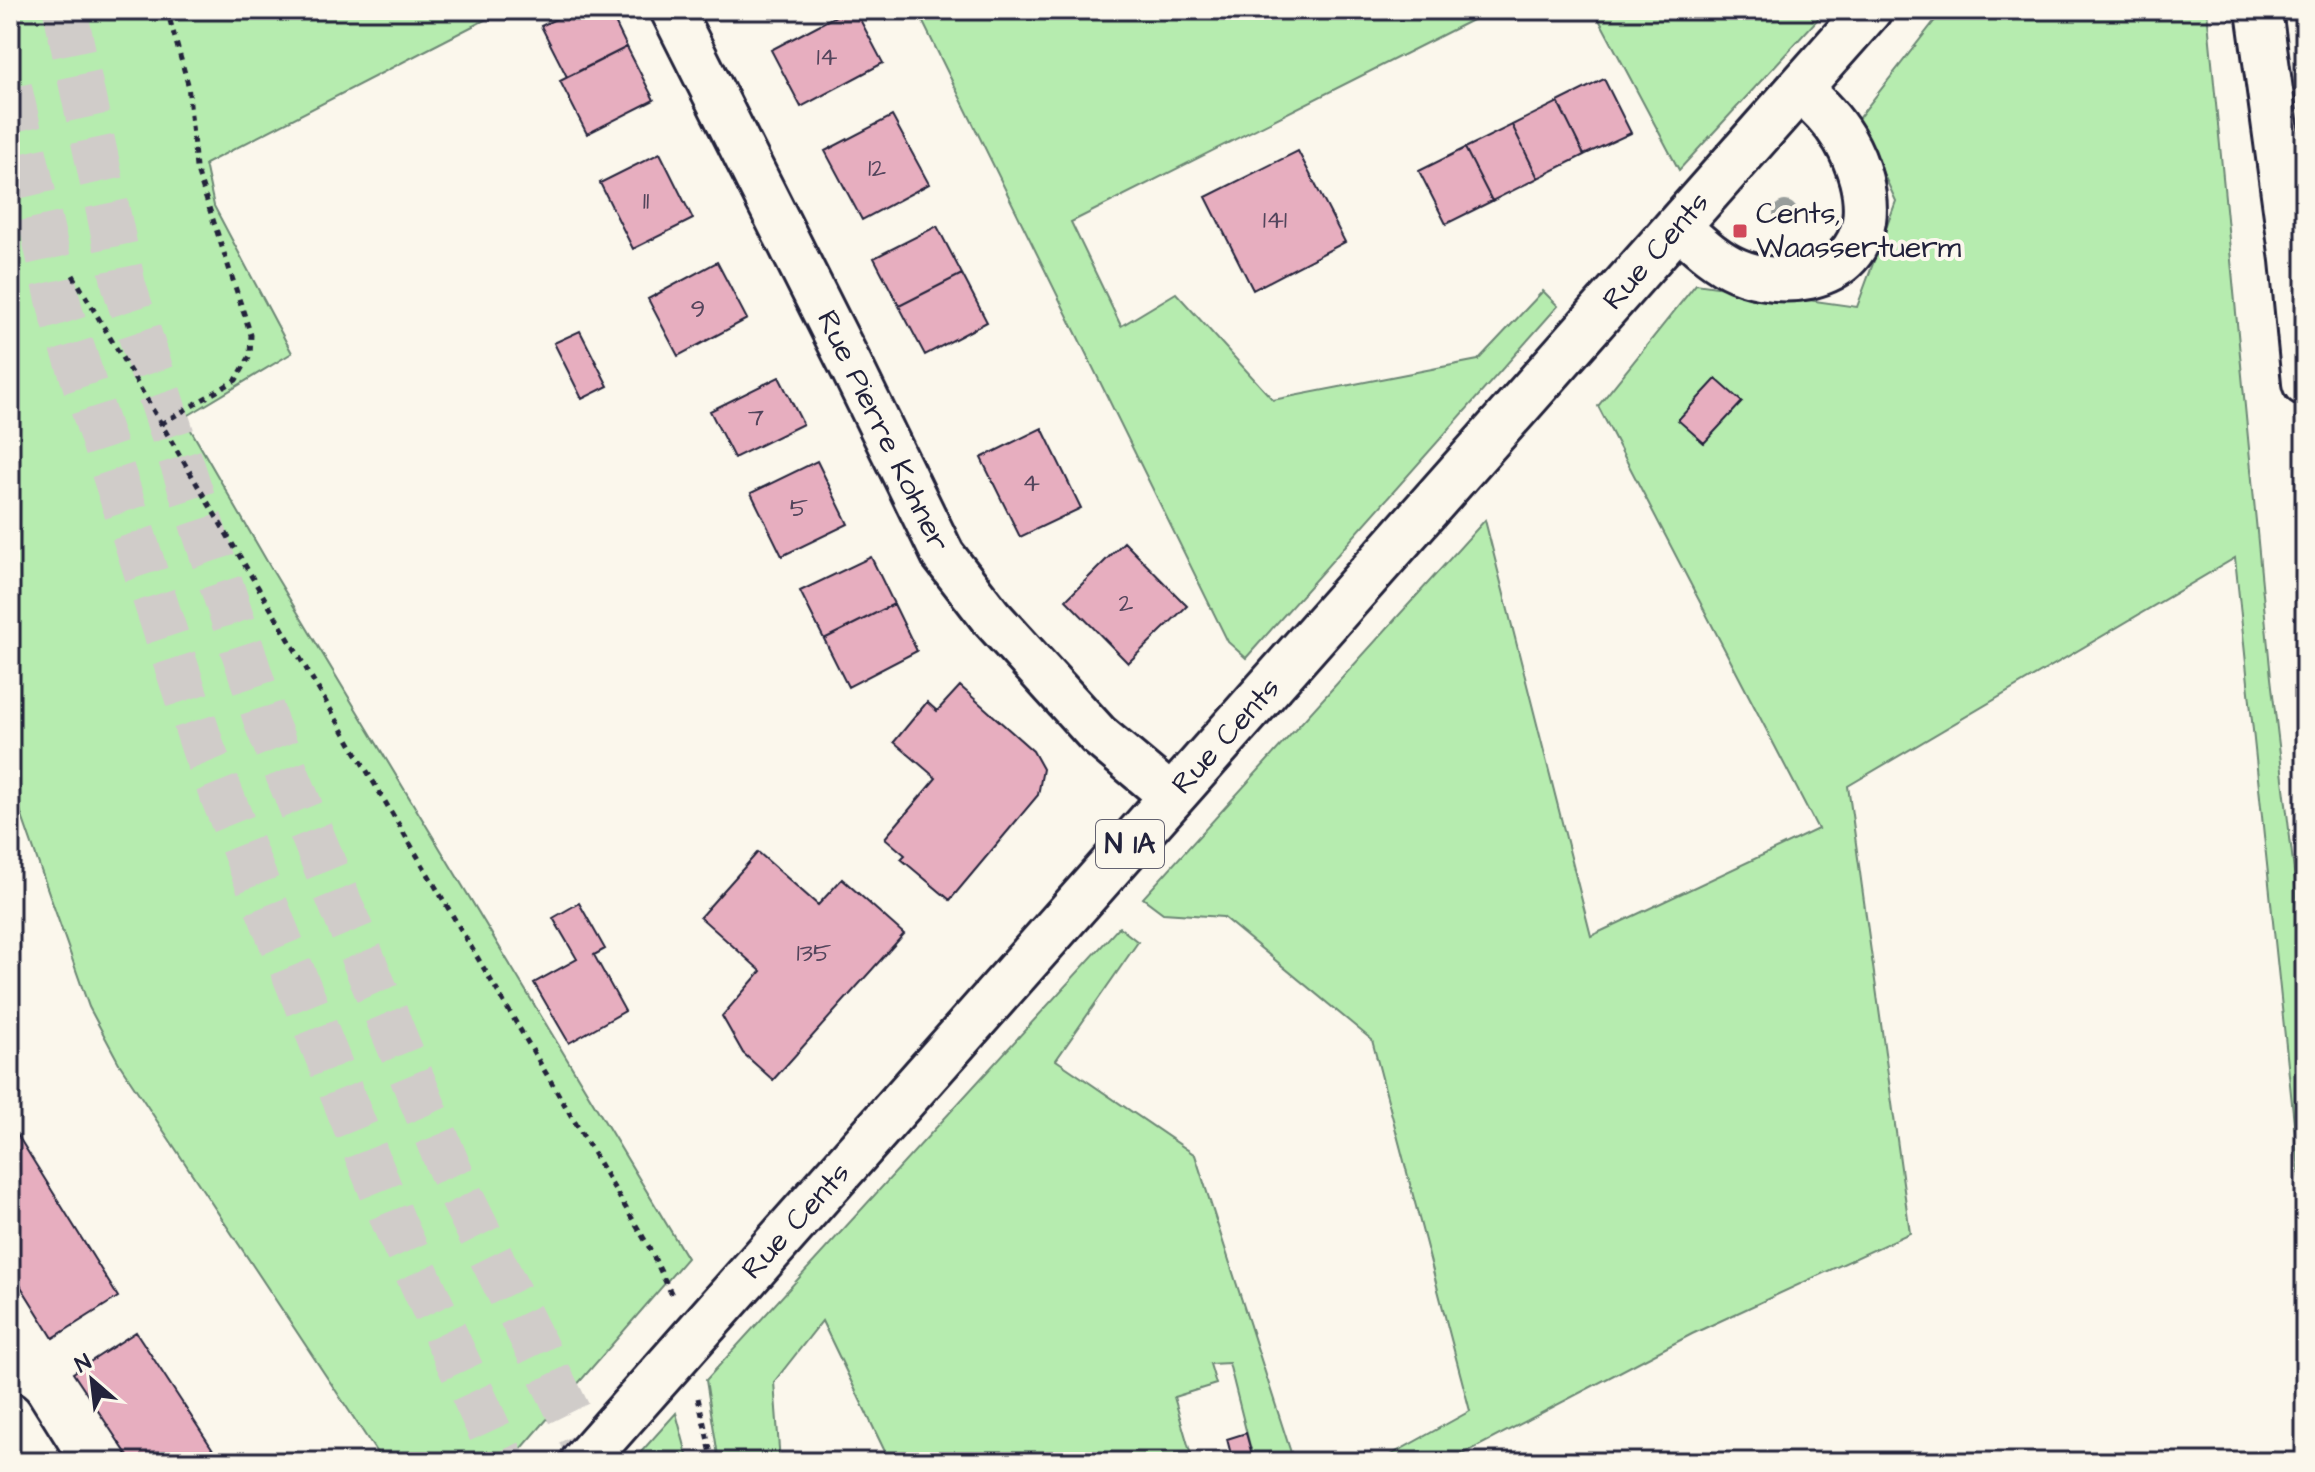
<svg xmlns="http://www.w3.org/2000/svg" width="2315" height="1472" viewBox="0 0 2315 1472" font-family="'Architects Daughter',sans-serif">
<style>
.green{fill:#b6ecaf;stroke:#6c8775;stroke-width:2}
.building{fill:#e7aebf;stroke:#22223b;stroke-width:2}
.lines{fill:none;stroke-linecap:round;stroke-linejoin:round}
.highway-tunnel{stroke:#d0ccc9;stroke-width:44;stroke-dasharray:44 22;stroke-linecap:butt}
.minor-casing{stroke:#22223b;stroke-width:48}
.major-casing{stroke:#22223b;stroke-width:50}
.path{stroke:#22223b;stroke-width:5;stroke-dasharray:6 6;stroke-linecap:butt}
.minor{stroke:#fbf7ec;stroke-width:42}
.major{stroke:#fbf7ec;stroke-width:44}
.tree{fill:#989d9b}
.poi-dot{fill:#d1495b;stroke:#fbf7ec;stroke-width:3}
.labels{text-anchor:middle;dominant-baseline:central;stroke-width:8;stroke-linejoin:round;paint-order:stroke}
.number-label{font-size:26px;fill:#53455c}
.shield{fill:#fbf7ec;stroke:#636270;stroke-width:2}
.shield-label{font-size:28px;font-weight:bold;fill:#22223b}
.poi-label{font-size:30px;fill:#22223b;stroke:#fbf7ec;text-anchor:start}
.street-label{font-size:30px;fill:#22223b;stroke:#fbf7ec}
</style>
<rect width="100%" height="100%" fill="#fbf7ec"/>
<filter id="ink" filterUnits="userSpaceOnUse"><feTurbulence type="fractalNoise" baseFrequency=".0125" numOctaves="2"/><feDisplacementMap in="SourceGraphic" scale="16" xChannelSelector="R" yChannelSelector="G"/><feConvolveMatrix kernelMatrix="1 2 1 2 8 2 1 2 1" color-interpolation-filters="sRGB"/></filter>
<g filter="url(#ink)">
<path class="green" d="M10 10H504L205 164 214 206 292 353 184 418 272 570 687 1258 510 1462H383L120 1065 89 1007 10 782Z
M917 10H1492L1071 222 1121 326 1176 293 1273 400 1478 360 1543 291 1558 306 1246 658 1228 642Z
M1594 10H1792L1793 12 1822 10 1817 20 1679 170Z
M1943 10H2207L2271 678 2305 964V1228L2235 558 1848 786 1910 1233 1692 1334 1448 1462H1378L1470 1411 1372 1040 1223 917 1163 913 1143 898 1485 520 1591 936 1818 829 1598 406 1696 284 1857 307 1896 201 1858 119Z
M1119 927 1138 942 1056 1060 1195 1155 1294 1462H1254L1229 1363 1210 1364 1216 1384 1174 1397 1193 1462H890L822 1321 774 1382 780 1462H719L706 1380Z
M676 1413 689 1462H632Z"/>
<path class="building" d="M574 10H609L627 47 567 77 541 26Z
M847 10H855L883 63 801 107 771 50Z
M627 47 654 100 587 134 560 81Z
M1604 79 1631 133 1584 155 1558 102Z
M1558 102 1584 155 1538 178 1512 125Z
M892 116 929 184 862 220 825 151Z
M1512 125 1538 178 1492 201 1465 148Z
M1465 148 1492 201 1446 224 1419 171Z
M1298 151 1345 242 1253 290 1206 197Z
M660 153 693 219 633 249 600 183Z
M937 226 962 274 899 306 874 258Z
M717 262 747 319 678 356 648 299Z
M962 274 987 322 925 355 899 306Z
M580 331 608 386 582 399 554 343Z
M779 377 803 424 734 458 710 411Z
M1716 379 1742 402 1704 443 1678 420Z
M1042 428 1081 508 1020 537 981 458Z
M817 461 848 524 782 556 751 493Z
M1124 542 1187 606 1128 663 1066 600Z
M871 557 894 604 824 639 800 591Z
M894 604 917 651 848 687 824 639Z
M960 686 1033 751 1043 769 1038 795 950 900 901 859 905 855 885 838 936 778 894 742 927 702 937 711Z
M758 852 818 905 842 879 904 934 773 1080 743 1053 722 1016 761 971 700 917Z
M579 903 605 949 594 955 625 1011 569 1043 534 983 577 959 553 918Z
M10 1123 118 1297 53 1338 10 1269Z
M136 1332 221 1462H132L73 1373Z
M1246 1433 1254 1462H1233L1227 1439Z"/>
<g class="lines">
<path class="highway-tunnel" d="M65 10 124 286 267 725 459 1192 593 1462
M10 88 61 312 204 751 394 1223 504 1462"/>
<g class="minor-casing">
<path id="minor" d="M672 10 853 370 943 555 990 616 1098 735 1172 797
M1678 226C1695 241 1715 261 1737 270 1758 279 1787 282 1809 277 1879 261 1874 190 1844 139 1832 119 1816 103 1799 89
M10 1414 40 1462"/>
</g>
<g class="major-casing">
<path id="major" d="M2259 10 2293 260 2305 383
M583 1462 1869 10"/>
</g>
<path class="path" d="M73 275 649 1247 672 1295
M161 424 236 380 250 356 251 335 196 168 188 84 167 10
M698 1398 713 1462"/>
<use href="#minor" class="minor"/>
<use href="#major" class="major"/>
</g>
<circle class="tree" cx="1785" cy="213" r="12"/>
</g>
<rect class="poi-dot" x="1732" y="223" width="16" height="16" rx="4"/>
<g class="labels">
<g class="number-label">
<text x="827" y="57">14</text>
<text x="877" y="168">12</text>
<text x="646" y="201">11</text>
<text x="1275" y="220">141</text>
<text x="698" y="309">9</text>
<text x="756" y="417">7</text>
<text x="1031" y="483">4</text>
<text x="799" y="508">5</text>
<text x="1126" y="603">2</text>
<text x="814" y="953">135</text>
</g>
<rect class="shield" x="1096" y="820" width="68" height="48" rx="6"/>
<g class="shield-label">
<text x="1130" y="844">N 1A</text>
</g>
<g class="poi-label">
<text x="1756" y="214">Cents,<tspan x="1756" dy="34">Waassertuerm</tspan></text>
</g>
<g class="street-label">
<text transform="translate(1656 251) rotate(-49)">Rue Cents</text>
<text transform="translate(883 431) rotate(64)">Rue Pierre Kohner</text>
<text transform="translate(1226 736) rotate(-48)">Rue Cents</text>
<text transform="translate(796 1221) rotate(-48)">Rue Cents</text>
</g>
</g>
<rect width="2315" height="1472" fill="none" stroke="#fbf7ec" stroke-width="40"/>
<rect x="20" y="20" width="2275" height="1432" fill="none" stroke="#22223b" stroke-width="3" filter="url(#ink)"/>
<g transform="translate(92 1380) rotate(332)" stroke="#fbf7ec" stroke-width="6" paint-order="stroke">
<path d="M0-6L14 30L0 20L-14 30Z" fill="#22223b"/>
<text y="-12" font-size="22" font-weight="bold" text-anchor="middle" fill="#22223b">N</text>
</g>
</svg>
